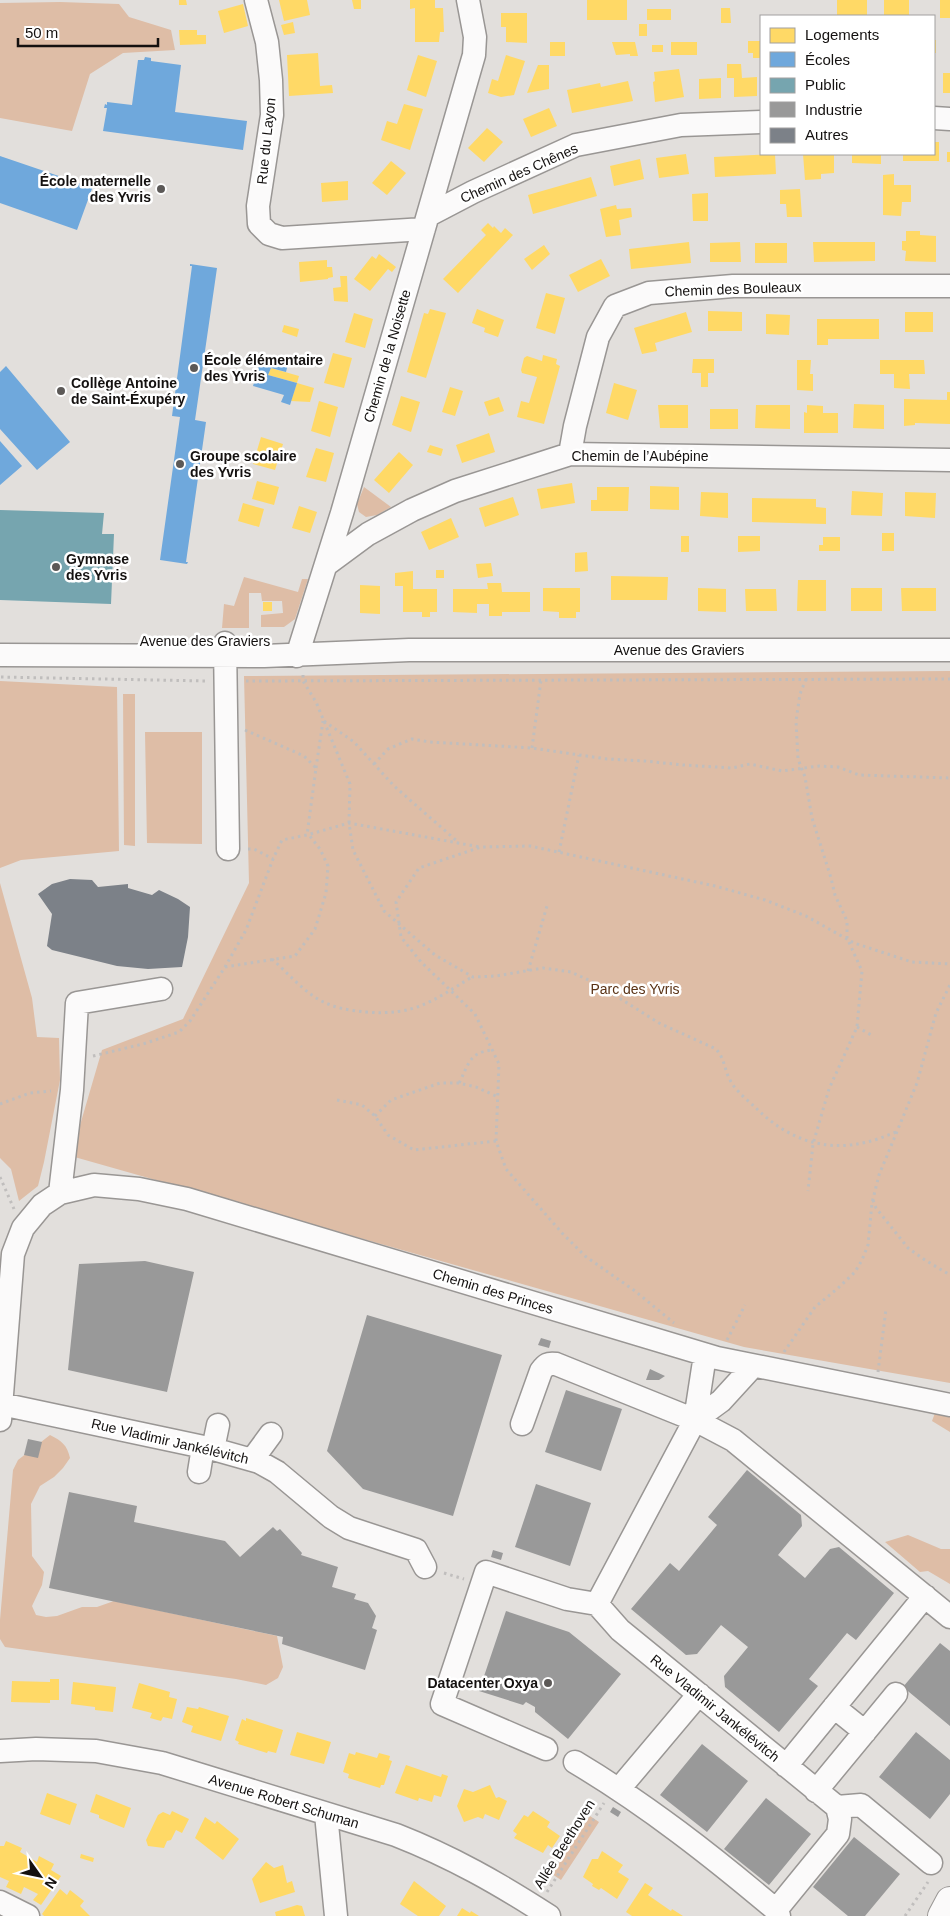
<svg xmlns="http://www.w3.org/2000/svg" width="950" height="1916" viewBox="0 0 950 1916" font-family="Helvetica,sans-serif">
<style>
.green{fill:#debda6}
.homes{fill:#ffd966}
.schools{fill:#6fa8dc}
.public{fill:#76a5af}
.industry{fill:#999}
.building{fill:#7c8188}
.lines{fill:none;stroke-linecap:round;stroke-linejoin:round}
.minor-casing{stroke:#999694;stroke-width:25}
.major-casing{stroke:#999694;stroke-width:30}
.path{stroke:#c0bebd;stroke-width:3;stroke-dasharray:2.5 4;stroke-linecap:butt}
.minor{stroke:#fbfafa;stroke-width:22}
.major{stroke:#fbfafa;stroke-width:28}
.poi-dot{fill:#5c5957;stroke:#fff;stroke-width:2}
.labels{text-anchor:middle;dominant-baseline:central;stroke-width:5;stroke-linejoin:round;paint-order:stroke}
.street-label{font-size:14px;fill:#141110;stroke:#fff}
.poi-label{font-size:14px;font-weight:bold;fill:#141110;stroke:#fff;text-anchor:start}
.park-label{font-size:14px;fill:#593215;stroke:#fff}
</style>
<rect width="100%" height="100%" fill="#e2dfdc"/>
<path class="green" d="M60 2 119 4 129 17 171 30 175 50 123 53 90 74 72 131 0 118V3Z
M364 487 391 507 377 515 366 517 359 512 357 504Z
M244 577 298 592 302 579H308L295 619 284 627H261V615L283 613 282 601H262L261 593H249V628H222L224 604 234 606Z
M950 671V1383L744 1347 71 1156 102 1050 183 1019 249 883 244 676Z
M0 681 117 687 119 851 21 860 0 868Z
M123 694H135V846L124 845Z
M145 732H202V844L147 843Z
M0 883 32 998 37 1037 59 1038 60 1080 44 1162 38 1186 19 1201 11 1169 0 1158Z
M935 1413 950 1416V1432L932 1421Z
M50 1435C62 1441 67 1445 70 1458L63 1468 54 1477 40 1486 31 1504 32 1556 44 1572 42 1585 32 1606 36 1615 46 1617 57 1616 82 1607H97L114 1601 277 1636 283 1667 278 1678 266 1685 236 1679 5 1647 0 1639V1620L13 1470 18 1460Z
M908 1535 941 1549H950V1584L928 1571 920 1572 885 1542Z
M590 1816 599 1822 561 1880 552 1874Z"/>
<path class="homes" d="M179 0H186L187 5H179Z
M279 0H307L310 15 284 21Z
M352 0H361V9H354Z
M410 0H435V8H443L444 32H440L439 42H415V8L410 9Z
M587 0H627V20H587Z
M837 0H867V16H837Z
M884 0H909V16H884Z
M940 0H950V18H940Z
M243 4 248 26 224 33 218 11Z
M721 8H730L731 23H721Z
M647 9H671V20H647Z
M501 13H527V43L506 42V27H501Z
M293 22 295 33 284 35 281 25Z
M639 24H647V36H639Z
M179 30H197V35H206V44L180 45Z
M934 40H936V53H934Z
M748 41H761V58H753V53H748Z
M550 42H565V56H550Z
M612 42H635L638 56H630V54L616 55Z
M671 42H697V55H671Z
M652 45H663V52H652Z
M318 53 320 86 332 85 333 93 289 96 287 55Z
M418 55 437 61 426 97 407 90Z
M506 55 525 61 514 95 501 97 488 93 492 79 498 81Z
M727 64H741L742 78 757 77V96L734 97V78H727Z
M538 65H549V89L527 93Z
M679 69 684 97 655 102 653 82 655 81 654 72Z
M943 73H950V93H943Z
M721 78V98L699 99V79Z
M628 81 633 101 572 113 567 90 600 83 601 87Z
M404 104 423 109 410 150 381 140 387 121 397 124Z
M549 108 557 126 531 137 523 119Z
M487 128 503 142 484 162 468 148Z
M934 142H939V161H903V154H934Z
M947 152H950V162H947Z
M686 154 689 174 659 178 656 158Z
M775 154 776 174 715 177 714 157Z
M803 154H834V173L821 174V179L805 180Z
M852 154H881V164L852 163Z
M640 159 644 179 614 186 610 166Z
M391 161 406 173 387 195 372 183Z
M894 174V185H911V202H902L901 216 883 215V175Z
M591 177 597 196 533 214 528 195Z
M348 181V200L322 202 321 183Z
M800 189 802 217H787L786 204H780V190Z
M708 193V221H693L692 194Z
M616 205 617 209 631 208 632 217 619 220 621 235 606 237 600 209Z
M488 223 493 228 494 226 501 233 505 228 513 235 458 293 443 279 486 235 481 230Z
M906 231H920V235L936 236V262L905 261 906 251 902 250V241H906Z
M689 242 691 263 631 269 629 249Z
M740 242 741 262H710V243Z
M813 242H875V261L814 262Z
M755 243H787V263H755Z
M544 245 550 254 532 270 524 259Z
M379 254 396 267 392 272 388 269 370 291 354 279 372 256 376 259Z
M601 259 610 276 578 292 569 275Z
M327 260V267H332L333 277 328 278V279L300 282 299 262Z
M340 276H347L348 302 334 301 333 288 341 287Z
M546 293 565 298 555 334 536 328Z
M430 309 446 313 426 378 407 372 424 313 428 314Z
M477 309 504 320 498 337 484 332 485 328 472 323Z
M708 311 742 312V331H708Z
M686 312 692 332 655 343 657 351 642 354 634 328Z
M905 312H933V332H905Z
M354 313 373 319 365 348 345 342Z
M766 314 790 315 789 335 766 334Z
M817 319H879V339H828V345H817Z
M284 325 299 329 297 337 282 332Z
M333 353 352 358 344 388 324 383Z
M543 355 557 359 556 364 560 366 544 424 517 417 521 401 529 403 537 377 522 373 521 370 524 358 527 356 542 361Z
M693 359H714V373H708V387H701V373H692Z
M797 360H811L810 374H813V391L797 390Z
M880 360H924L925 374H909L910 389 894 388V374H880Z
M271 368 299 376 297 383 268 375Z
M297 383 314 388 310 402 291 401Z
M614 383 637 390 628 420 606 413Z
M450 387 463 391 455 416 442 412Z
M947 392H950V424L915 423V425L904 426V399L947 400Z
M401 396 420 402 411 432 392 425Z
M499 397 504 411 489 416 484 402Z
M319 401 338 407 330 437 311 431Z
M854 404 884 405V429L853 428Z
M658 405H688V428H660Z
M756 405H790V429L755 428Z
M807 405 823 406V413H838V433H804V412L807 413Z
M710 409H738V429H710Z
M489 433 495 452 462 463 456 445Z
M261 437 283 444 275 470 253 464Z
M430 445 443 449 441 456 427 452Z
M316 448 334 453 326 482 306 477Z
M399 452 413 465 389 493 374 480Z
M257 481 279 487 274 505 252 499Z
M572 483 575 503 541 509 537 489Z
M650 486 679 487V510L650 509Z
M597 487H629L628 511H591V500H597Z
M852 491 883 493 882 516 851 515Z
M701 492 728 493V518L700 516Z
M905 492 936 493 935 518 905 516Z
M513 497 519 515 485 527 479 508Z
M752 498 816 499V507L826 508V524L752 522Z
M243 503 264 509 259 527 238 521Z
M299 506 317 512 310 533 292 528Z
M451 518 459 537 429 550 421 532Z
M882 533H894V551H882Z
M681 536H689V552H681Z
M738 536H760V551L738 552Z
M823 537H840V551H819V545H823Z
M587 552 588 571 575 572V553Z
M491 563 493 576 478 578 476 564Z
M436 570H444V578H436Z
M413 571V589H437V612H430V617H422V612H403V586H395V573Z
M611 576 668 577 667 600H611Z
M798 580H826V611H797Z
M487 583H501L502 592H530V612H502V616H489V604H477V613L453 612V589H488Z
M360 585 380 586V614L360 613Z
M543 588H580V612H576V618H559V612L543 611Z
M698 588 726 589V612L698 611Z
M851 588H882V611H851Z
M901 588H936V611H902Z
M745 589H776L777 611H746Z
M263 602H272V611H263Z
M50 1679H59V1700H50V1703L11 1702 12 1681 50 1682Z
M73 1682 116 1687 113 1712 95 1710V1707L71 1704Z
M139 1683 170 1692 169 1697 177 1699 172 1719 163 1717 161 1721 150 1718 152 1713 132 1708Z
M187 1707 198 1709 199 1707 229 1716 221 1741 191 1732 193 1726 182 1722Z
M246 1718 283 1730 276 1753 268 1751 267 1753 238 1744 239 1742 235 1740 242 1719 246 1721Z
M297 1732 331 1742 324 1764 290 1755Z
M356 1752 377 1758 379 1753 390 1756 389 1760 392 1761 384 1785H381L380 1788 348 1778 349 1774 343 1772 349 1753 355 1755Z
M406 1765 441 1777 442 1774 448 1776 441 1797 434 1795 432 1802 419 1798 418 1801 395 1793Z
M490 1785 496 1798 499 1797 507 1801 499 1820 485 1814 483 1819 478 1817 464 1822 457 1806 464 1789 473 1792Z
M47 1793 77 1804 70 1825 40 1814Z
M96 1794 131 1808 124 1828 99 1818V1815L90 1812Z
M172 1811 189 1819 182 1833 176 1830 171 1840 167 1841 164 1848 148 1846 146 1840 158 1815 163 1812 170 1815Z
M533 1811 550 1822 547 1827 560 1836 552 1848 548 1845 543 1853 514 1838 517 1834 513 1831 524 1815 528 1817Z
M205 1817 215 1824 217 1821 239 1839 223 1860 195 1838Z
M6 1841 22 1848 20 1852 37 1862 39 1856 54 1864 51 1870 61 1876 41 1905 33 1900 38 1894 24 1887 21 1894 6 1887 9 1881 0 1877V1846H4Z
M602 1851 623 1865 618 1872 629 1879 617 1899 601 1888 599 1890 592 1886 593 1884 583 1877 592 1859H598Z
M81 1854 94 1858 93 1862 80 1858Z
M266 1862 274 1868 283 1865 287 1883 292 1881 295 1892 260 1903 252 1879Z
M414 1881 446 1906 439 1916H418L400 1904Z
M645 1883 653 1888 648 1895 671 1911 672 1909 683 1916H632L626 1912Z
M60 1889 67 1895 70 1890 84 1901 80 1906 90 1916H44L42 1914Z
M297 1905 302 1906 305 1916H276L275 1912Z
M462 1908 470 1913 471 1911 479 1916H457Z"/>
<path class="schools" d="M145 57 151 58V61L181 65 175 112 247 121 243 150 103 131 107 108H104L105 104 107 105V102L132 105 138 60H144Z
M0 156 91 187 93 186 77 230 0 203Z
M190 264 217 268 195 420 206 422 186 562H188L187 564 160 560 180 417 172 416 192 266H190Z
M262 356 288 364 286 372 271 368 268 375 297 383 290 405 281 402 284 395 253 386Z
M6 366 70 442 37 470 0 429V372Z
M0 441 22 466 0 485Z"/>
<path class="public" d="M0 510 104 513 102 534H114L111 604 0 600Z"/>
<path class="industry" d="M145 1261 194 1272 167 1392 68 1370 79 1264Z
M367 1315 502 1355 453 1516 363 1489 327 1451Z
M541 1338 551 1341 549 1348 538 1345Z
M650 1369 665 1376 659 1380H646Z
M566 1390 622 1409 601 1471 545 1452Z
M28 1439 42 1442 38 1458 24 1455Z
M747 1470 801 1515 802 1526 778 1555 805 1578 830 1549 839 1547 894 1593 856 1640 847 1633 809 1679 818 1686 779 1732 725 1687 724 1676 748 1647 721 1625 697 1654 686 1655 631 1609 670 1563 679 1571 717 1525 708 1517Z
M536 1484 591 1503 570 1566 515 1547Z
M69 1492 137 1506 134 1522 225 1541 240 1557 273 1527 277 1531 280 1529 302 1553 301 1555 338 1567 332 1587 356 1594 354 1599 368 1603 376 1616 372 1628 377 1630 365 1670 282 1644 283 1637 49 1588Z
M493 1550 503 1553 501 1560 491 1557Z
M506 1611 569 1632 621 1674 568 1739 535 1712V1707L526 1702 523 1705 479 1691Z
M940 1643 950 1651V1726L903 1687Z
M916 1732 950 1760V1794L930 1819 879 1777Z
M702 1744 748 1781 707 1832 660 1795Z
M766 1798 811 1834 769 1885 724 1849Z
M613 1807 621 1812 618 1817 610 1812Z
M854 1837 900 1874 865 1916H848L813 1887Z"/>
<path class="building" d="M70 879 92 880 98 887 128 884V888L152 895 159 890 178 899 190 907 188 937 182 967 148 969 117 966 52 950 47 946 52 914 38 894 52 884Z"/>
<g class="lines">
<g class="minor-casing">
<path id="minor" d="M256 0 267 42 271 80 272 115 258 206 259 224 269 234 282 238 424 229
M934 118 950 119
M429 215 473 192 576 145 681 125 761 122
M570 454 575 426 598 337 615 306 649 293 733 286H950
M326 565 368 534 412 510 455 491 570 454 950 460
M225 643 228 849
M0 655 264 656 409 650H950
M297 656 342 513 474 55 475 37 468 0
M60 1193 72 1090 77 1003 161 989
M1 1404 213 1449 259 1462 277 1472 331 1517 349 1528 416 1550 425 1567
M0 1420 13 1254 23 1228 42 1205 60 1193 94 1185 139 1189 187 1199 717 1358 950 1405
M695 1420 721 1401 753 1366
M522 1424 541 1371C546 1364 548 1363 556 1364L695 1420 733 1440 950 1617
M213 1449 218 1425
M252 1460 271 1434
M199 1472 203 1447
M597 1604 695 1420 705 1355
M834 1707 865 1732
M546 1749 442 1704 486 1572 567 1599 597 1604 620 1630 837 1807
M0 1751 36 1749 96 1751 162 1763 396 1835C452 1857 498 1883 549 1916
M575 1762C647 1805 712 1856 776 1910L779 1916
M786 1766 925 1596
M619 1789 699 1694
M816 1791 896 1694
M837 1807 861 1805 931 1863
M326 1814 336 1916
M0 1902 28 1916
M776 1910 838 1834 840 1819 837 1807"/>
</g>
<g class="major-casing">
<path id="major" d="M942 1916 950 1901"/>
</g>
<path class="path" d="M303 675V681L316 702 350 784 349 823 353 850 384 911 435 955 473 977 496 976 543 968 571 972 597 984 659 1023 716 1049C725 1059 724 1069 730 1080 735 1090 747 1100 756 1108 786 1138 824 1153 867 1142 876 1140 886 1136 896 1132
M1 677 207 681
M806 679 800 694 796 721 798 759 805 777 812 818 831 878 835 895 847 921V938L862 971 857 1027 829 1089 813 1144 808 1191
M246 681 950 679
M324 721 354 742 394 786 458 842
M245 730 304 756 316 768 307 835
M532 748 541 680
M374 764 388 749 412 739 430 742 532 748 607 759 645 761 683 765 732 768 750 764 782 771 819 766 838 767 859 775 950 778
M316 768 323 721
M248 849H254L273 859
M559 852 579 755
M272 959C289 974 307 996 328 1004 340 1009 354 1011 366 1012 415 1016 432 1001 472 977
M225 967 295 956 315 929 326 893 328 866 320 849 309 835
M528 971 547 906
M857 1027 873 1036
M93 1056 143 1044 179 1032 190 1021 225 967 246 930 273 859 282 840 307 835 349 823 480 847
M459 1083C469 1064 469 1052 493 1050
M337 1100 362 1105 375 1116 388 1135 414 1150 496 1141 506 1169 562 1233 585 1256 635 1291 674 1323
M0 1104 30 1093 51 1091
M375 1116 391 1100 440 1083H459L476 1087 498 1097
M496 1141 499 1064 475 1014 421 962 401 937 396 902 419 868 481 847 530 846 715 886 765 900 806 916 854 943 912 962 950 964
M0 1177 14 1209
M873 1200 876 1208 908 1248 925 1260 950 1275
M727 1340 745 1305
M784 1352 815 1307 837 1289 855 1272 862 1260 868 1245 872 1203 879 1175 917 1083 936 1013 950 985
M878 1372 886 1309
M444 1573 464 1579
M547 1892 604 1803
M905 1916 928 1882"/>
<use href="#minor" class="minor"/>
<use href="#major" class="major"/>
</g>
<g class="poi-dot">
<circle cx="161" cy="189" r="5"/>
<circle cx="194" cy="368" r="5"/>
<circle cx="61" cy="391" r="5"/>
<circle cx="180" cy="464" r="5"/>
<circle cx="56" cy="567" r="5"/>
<circle cx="548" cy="1683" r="5"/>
</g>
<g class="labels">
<g class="street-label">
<text transform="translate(266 141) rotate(-84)">Rue du Layon</text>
<text transform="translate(519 173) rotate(-24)">Chemin des Chênes</text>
<text transform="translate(733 289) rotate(-2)">Chemin des Bouleaux</text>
<text transform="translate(387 356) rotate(-74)">Chemin de la Noisette</text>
<text x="640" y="456">Chemin de l’Aubépine</text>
<text x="205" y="641">Avenue des Graviers</text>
<text x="679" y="650">Avenue des Graviers</text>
<text transform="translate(493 1291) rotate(17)">Chemin des Princes</text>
<text transform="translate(170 1441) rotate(13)">Rue Vladimir Jankélévitch</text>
<text transform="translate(715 1708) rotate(39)">Rue Vladimir Jankélévitch</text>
<text transform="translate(284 1801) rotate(17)">Avenue Robert Schuman</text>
<text transform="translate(564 1844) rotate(-58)">Allée Beethoven</text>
</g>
<g class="poi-label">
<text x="151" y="181" text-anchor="end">École maternelle<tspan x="151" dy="16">des Yvris</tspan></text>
<text x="204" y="360">École élémentaire<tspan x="204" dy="16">des Yvris</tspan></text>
<text x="71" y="383">Collège Antoine<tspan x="71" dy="16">de Saint-Éxupéry</tspan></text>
<text x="190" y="456">Groupe scolaire<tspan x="190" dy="16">des Yvris</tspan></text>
<text x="66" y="559">Gymnase<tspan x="66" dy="16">des Yvris</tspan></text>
<text x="538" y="1683" text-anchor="end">Datacenter Oxya</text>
</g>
<g class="park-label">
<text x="635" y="989">Parc des Yvris</text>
</g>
</g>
<rect x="760" y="15" width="175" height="140" fill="#ffffff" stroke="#a1a09f"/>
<rect x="770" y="28" width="25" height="15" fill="#ffd966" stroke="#a1a09f"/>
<text x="805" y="40" font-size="15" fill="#141110">Logements</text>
<rect x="770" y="52" width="25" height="15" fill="#6fa8dc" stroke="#a1a09f"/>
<text x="805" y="65" font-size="15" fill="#141110">Écoles</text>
<rect x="770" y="78" width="25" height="15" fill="#76a5af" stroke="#a1a09f"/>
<text x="805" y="90" font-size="15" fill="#141110">Public</text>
<rect x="770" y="102" width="25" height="15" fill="#999999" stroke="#a1a09f"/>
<text x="805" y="115" font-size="15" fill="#141110">Industrie</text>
<rect x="770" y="128" width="25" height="15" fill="#7c8188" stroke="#a1a09f"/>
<text x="805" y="140" font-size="15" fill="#141110">Autres</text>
<g transform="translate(40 1876) rotate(123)" stroke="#ffffff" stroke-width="4" paint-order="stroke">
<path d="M0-4L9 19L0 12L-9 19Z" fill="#141110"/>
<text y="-8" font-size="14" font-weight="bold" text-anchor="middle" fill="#141110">N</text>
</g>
<path d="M18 38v8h140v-8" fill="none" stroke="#141110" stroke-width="2.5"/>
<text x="25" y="38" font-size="15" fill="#141110" stroke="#ffffff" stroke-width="4" paint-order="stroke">50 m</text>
</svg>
